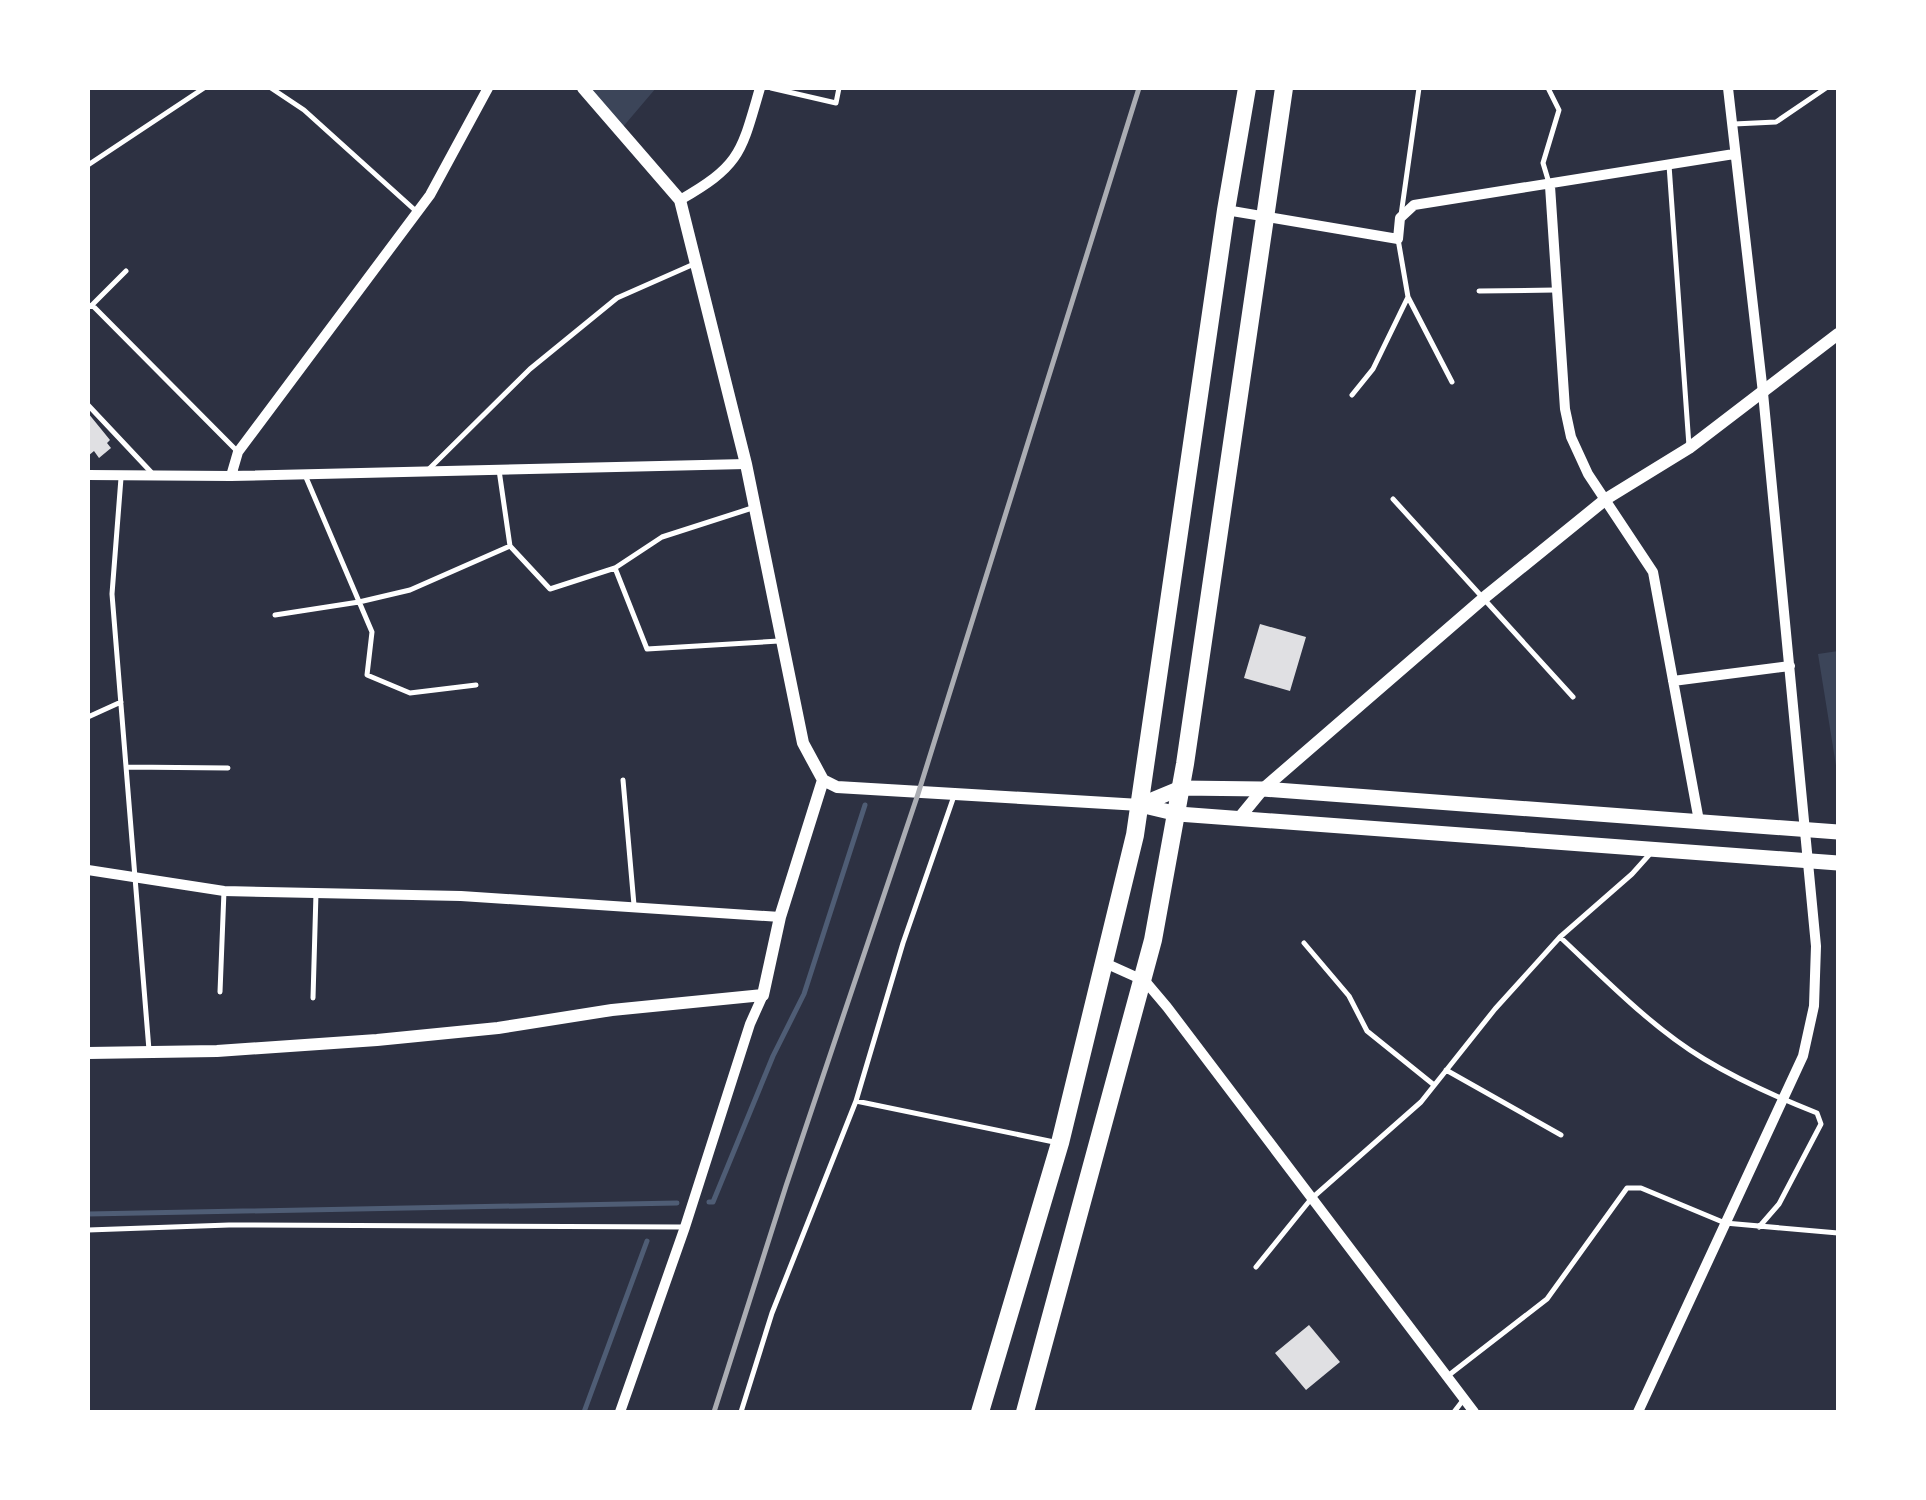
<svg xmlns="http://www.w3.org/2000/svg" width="1926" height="1500" viewBox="0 0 1926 1500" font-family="'Open Sans',sans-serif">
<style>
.green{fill:#3c4559}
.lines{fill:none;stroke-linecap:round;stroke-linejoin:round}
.stream{stroke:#4f5d75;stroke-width:5}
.building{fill:#e0e0e3}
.service{stroke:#fff;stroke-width:5}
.minor{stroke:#fff;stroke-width:10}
.tertiary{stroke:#fff;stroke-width:12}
.secondary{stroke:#fff;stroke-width:15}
.primary{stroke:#fff;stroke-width:18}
.rail{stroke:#abadb3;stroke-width:5}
</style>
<rect width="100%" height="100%" fill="#2d3142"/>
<path class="green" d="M589 88H656L622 128Z
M1838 651V778L1818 654Z"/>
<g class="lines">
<path class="stream" d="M709 1202H713L773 1056 804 994 865 805
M88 1214 677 1203
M584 1412 647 1241"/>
</g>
<path class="building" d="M88 413 110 440 107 443 111 448 99 458 94 451 88 456Z
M1260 624 1306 637 1290 691 1244 678Z
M1309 1325 1340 1362 1306 1390 1275 1353Z"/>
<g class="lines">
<path class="service" d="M271 88 304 110 417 212
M771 88 836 103 839 88
M1548 88 1559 110 1543 163 1549 183
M1734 124 1776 122 1826 88
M88 165 204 88
M1669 165 1689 446
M1401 215 1419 88
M1479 291 1555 290
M1408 297 1452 382
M92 305 126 271
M88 307 92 305 236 450
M1352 395 1373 369 1408 297 1398 239
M88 405 151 472
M429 469 530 369 617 298 694 264
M305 475 372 632 367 675 410 693 476 685
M121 478 112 594 149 1050
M1393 499 1573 697
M510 546 550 589 615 568 662 537 752 508
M615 568 647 649 779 641
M275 615 359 602 410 590 510 546 499 470
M88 717 121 702
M126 767 228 768
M623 780 634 905
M1560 937C1605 979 1651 1027 1704 1059 1740 1081 1779 1098 1817 1113L1821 1124 1779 1204 1759 1227
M1304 943 1349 996 1367 1031 1434 1085
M220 992 224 891
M313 998 316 893
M1446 1070 1561 1135
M856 1101 1054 1142
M88 1230 229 1225 682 1227
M1256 1267 1311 1199 1421 1102 1495 1009 1560 937 1632 874 1649 855
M1449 1375 1547 1299 1627 1188H1641L1725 1223 1838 1233
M741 1412 772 1313 856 1101 903 943 954 796
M1454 1412 1464 1399"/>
<path class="minor" d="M1550 186 1565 409 1571 437 1588 474 1653 572 1699 821
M680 200C741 165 741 153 760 88
M1226 210 1398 239 1400 218 1414 205 1734 154
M88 475 231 476 746 464
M231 476 238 452 430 195 488 88
M1673 681 1790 666
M88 870 224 891 461 896 780 917
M1105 963 1145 981 1167 1007 1474 1412
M620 1412 685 1227 750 1024 763 995
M1638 1412 1803 1056 1814 1006 1816 946 1763 393 1728 88"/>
<path class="tertiary" d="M583 88 680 200 746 464 803 743 823 780 837 787 1140 805
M1240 817 1263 789 1485 597 1606 499 1689 448 1838 334
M88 1053 217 1051 377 1040 498 1028 612 1010 763 995 780 917 823 780"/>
<path class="secondary" d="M1140 805 1181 788 1263 789 1838 832
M1140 805 1178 814 1838 863"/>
<path class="primary" d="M980 1412 1060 1143 1135 835 1226 210 1247 88
M1025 1412 1153 940 1185 764 1284 88"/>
<path class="rail" d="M714 1412 786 1186 918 794 1139 88"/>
</g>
<rect width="1926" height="1500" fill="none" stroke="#ffffff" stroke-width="180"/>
</svg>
